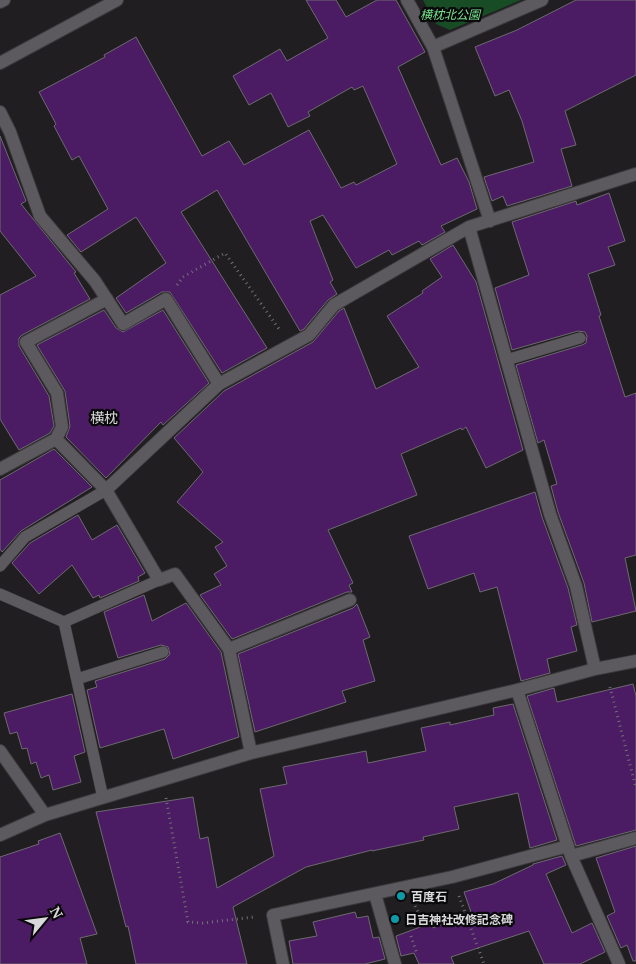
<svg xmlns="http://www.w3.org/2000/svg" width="636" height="964" viewBox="0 0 636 964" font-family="'Noto Serif','Noto Sans JP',serif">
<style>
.green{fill:#174c25}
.building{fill:#4b1c64;stroke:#6d6a6f}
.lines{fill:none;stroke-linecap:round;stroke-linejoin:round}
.lane-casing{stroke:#3c3a3d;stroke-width:12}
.street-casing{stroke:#3c3a3d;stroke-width:14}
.secondary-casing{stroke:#3c3a3d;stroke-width:14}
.path{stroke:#727073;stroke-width:3;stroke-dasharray:1 4;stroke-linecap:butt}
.lane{stroke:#5d5a5f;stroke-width:11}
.street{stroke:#5d5a5f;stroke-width:12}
.secondary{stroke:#5d5a5f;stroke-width:12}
.culture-dot{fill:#0f9aa8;stroke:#09080a;stroke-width:2}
.labels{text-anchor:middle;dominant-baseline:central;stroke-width:4.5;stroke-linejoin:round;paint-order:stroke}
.park-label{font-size:12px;font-style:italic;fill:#75e18d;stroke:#09080a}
.poi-label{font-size:12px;font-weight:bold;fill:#d9d8db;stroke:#09080a;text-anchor:start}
.neighbourhood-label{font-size:14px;fill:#d9d8db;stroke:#09080a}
</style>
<rect width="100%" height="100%" fill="#201e21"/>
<path class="green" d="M423 0H521L450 30 436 24Z"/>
<path class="building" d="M306 0H336L346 17 377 0H396L425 52 398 67 441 165 457 158 469 182 477 209 441 226 445 232 422 245 419 241 392 255 389 250 356 268 323 215 310 221 333 280 330 282 337 294 328 300 304 329 300 331 217 190 181 212 267 348 222 373 170 292H162L126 313 116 298 166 263 136 217 81 252 67 235 108 209 79 156 72 160 54 126 56 124 39 92 105 57 104 55 136 37 202 156 229 141 244 165 309 130 341 188 354 182 356 185 397 164 363 86 354 90 352 87 308 112 310 116 288 127 271 93 249 105 233 76 280 49 287 61 328 38Z
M576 0H636V75L565 111 576 145 561 149 572 186 507 206 503 196 492 201 484 177 534 162 522 121 509 90 495 96 475 47 517 30Z
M0 136 26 201 21 204 76 272 74 273 90 299 22 335 19 338V346L49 396 54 426 50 433 19 450 0 419V295L36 276 0 231Z
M609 193 625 241 608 247 615 265 588 274 601 315 599 316 625 397 636 393V555L625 558 636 611 592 622 584 583 558 512 551 486 557 484 544 440 538 443 516 365 582 345 586 343 587 336 585 332 578 331 512 350 495 288 529 275 512 222 576 201 577 205Z
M453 245 476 282 523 450 486 468 466 427 462 430 461 428 401 454 417 495 328 530 353 583 349 585 352 592H347L232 639 200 595 221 585 214 574 227 566 215 547 223 542 177 502 203 472 174 438 224 391 313 342 339 311 344 308 376 389 419 367 387 316 423 293 422 291 442 277 430 259Z
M104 310 116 328 123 332 163 310 209 383 163 425 161 422 106 478 66 437 70 426 65 391 37 345Z
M54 449 92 487 21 531 2 552 0 549V480Z
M535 492 542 517 568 588 577 625 571 627 577 651 547 659 550 673 521 681 497 587 480 592 474 573 428 589 409 536Z
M78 515 92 540 117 525 145 573 138 577 139 581 100 598 99 595 93 598 72 565 39 594 12 563 30 543Z
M144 595 152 621 186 603 221 652 239 737 173 759 164 729 100 748 87 690 97 687 95 681 165 659 170 654 168 647 161 645 118 658 104 612Z
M357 604 370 637 363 640 375 681 342 691 346 702 255 732 238 654 353 608Z
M633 684 636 696V830L576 846 527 696 554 688 557 702Z
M72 694 85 752 74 756 81 782 53 790 49 775 41 778 36 762 31 764 27 748 22 749 17 732 10 734 4 713Z
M513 704 557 840 530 848 518 793 454 807 459 829 423 837 424 840 372 851V850L306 867 233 907 247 964H136L128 926 126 927 96 812 193 797 200 839 208 837 217 888 274 856 260 789 287 784 283 767 366 751 368 763 426 751 421 728 450 722V725L494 715 493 708Z
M60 833 97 934 80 938 87 964H0V857L39 844 38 841Z
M636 846V961H633L627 945 621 948 607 916 615 912 596 858Z
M562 856 566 865 546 874 572 933 592 923 605 952 580 964H544L529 931 451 957 454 964H419L414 953 401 956 396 936 431 923 433 928 471 912 464 892 493 884 533 865V864Z
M355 912 357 918 368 916 373 938 379 937 385 959 365 964H293L289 941 317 936 313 922Z"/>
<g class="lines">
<g class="lane-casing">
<path id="lane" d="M506 360 580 338
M0 566 25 537 106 490
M0 594 64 622 159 580
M64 622 103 798
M77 679 163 652"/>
</g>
<g class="street-casing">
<path id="street" d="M407 0 433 47 490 221
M433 47 542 0
M0 112 10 132 40 216 95 281 123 324 166 299 219 384
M469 227 550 514 576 586 595 669
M56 439 62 427 57 393 26 342 107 299
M0 469 56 439 106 490 159 580 175 574 229 649 251 753
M106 490 219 384 309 335 334 305 469 227 636 174
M229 649 350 600
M517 690 571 856 619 964
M0 751 45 815
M0 835 45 815 251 753 517 690 595 669 636 661
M571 856 636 838
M375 894 395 964
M283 964 273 915 452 877 568 846"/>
</g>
<g class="secondary-casing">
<path id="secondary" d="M0 2 4 0
M0 63 117 0"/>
</g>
<path class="path" d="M177 285 183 277 225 253 279 329
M610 687 636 788
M166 798 188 922 203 923 254 917
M459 896 484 964
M415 906 424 923
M411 936 417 954"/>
<use href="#lane" class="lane"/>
<use href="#street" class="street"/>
<use href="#secondary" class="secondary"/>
</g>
<g class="culture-dot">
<circle cx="401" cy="896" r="5"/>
<circle cx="395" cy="919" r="5"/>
</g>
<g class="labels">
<g class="park-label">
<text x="450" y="14">横枕北公園</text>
</g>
<g class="poi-label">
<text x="411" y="896">百度石</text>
<text x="405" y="919">日吉神社改修記念碑</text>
</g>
<g class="neighbourhood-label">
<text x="104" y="417">横枕</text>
</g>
</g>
<g transform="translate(45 919) rotate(61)" stroke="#09080a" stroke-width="4" paint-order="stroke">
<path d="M0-4L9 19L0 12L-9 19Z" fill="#d9d8db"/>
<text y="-8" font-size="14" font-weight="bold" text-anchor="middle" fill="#d9d8db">N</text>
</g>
</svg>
